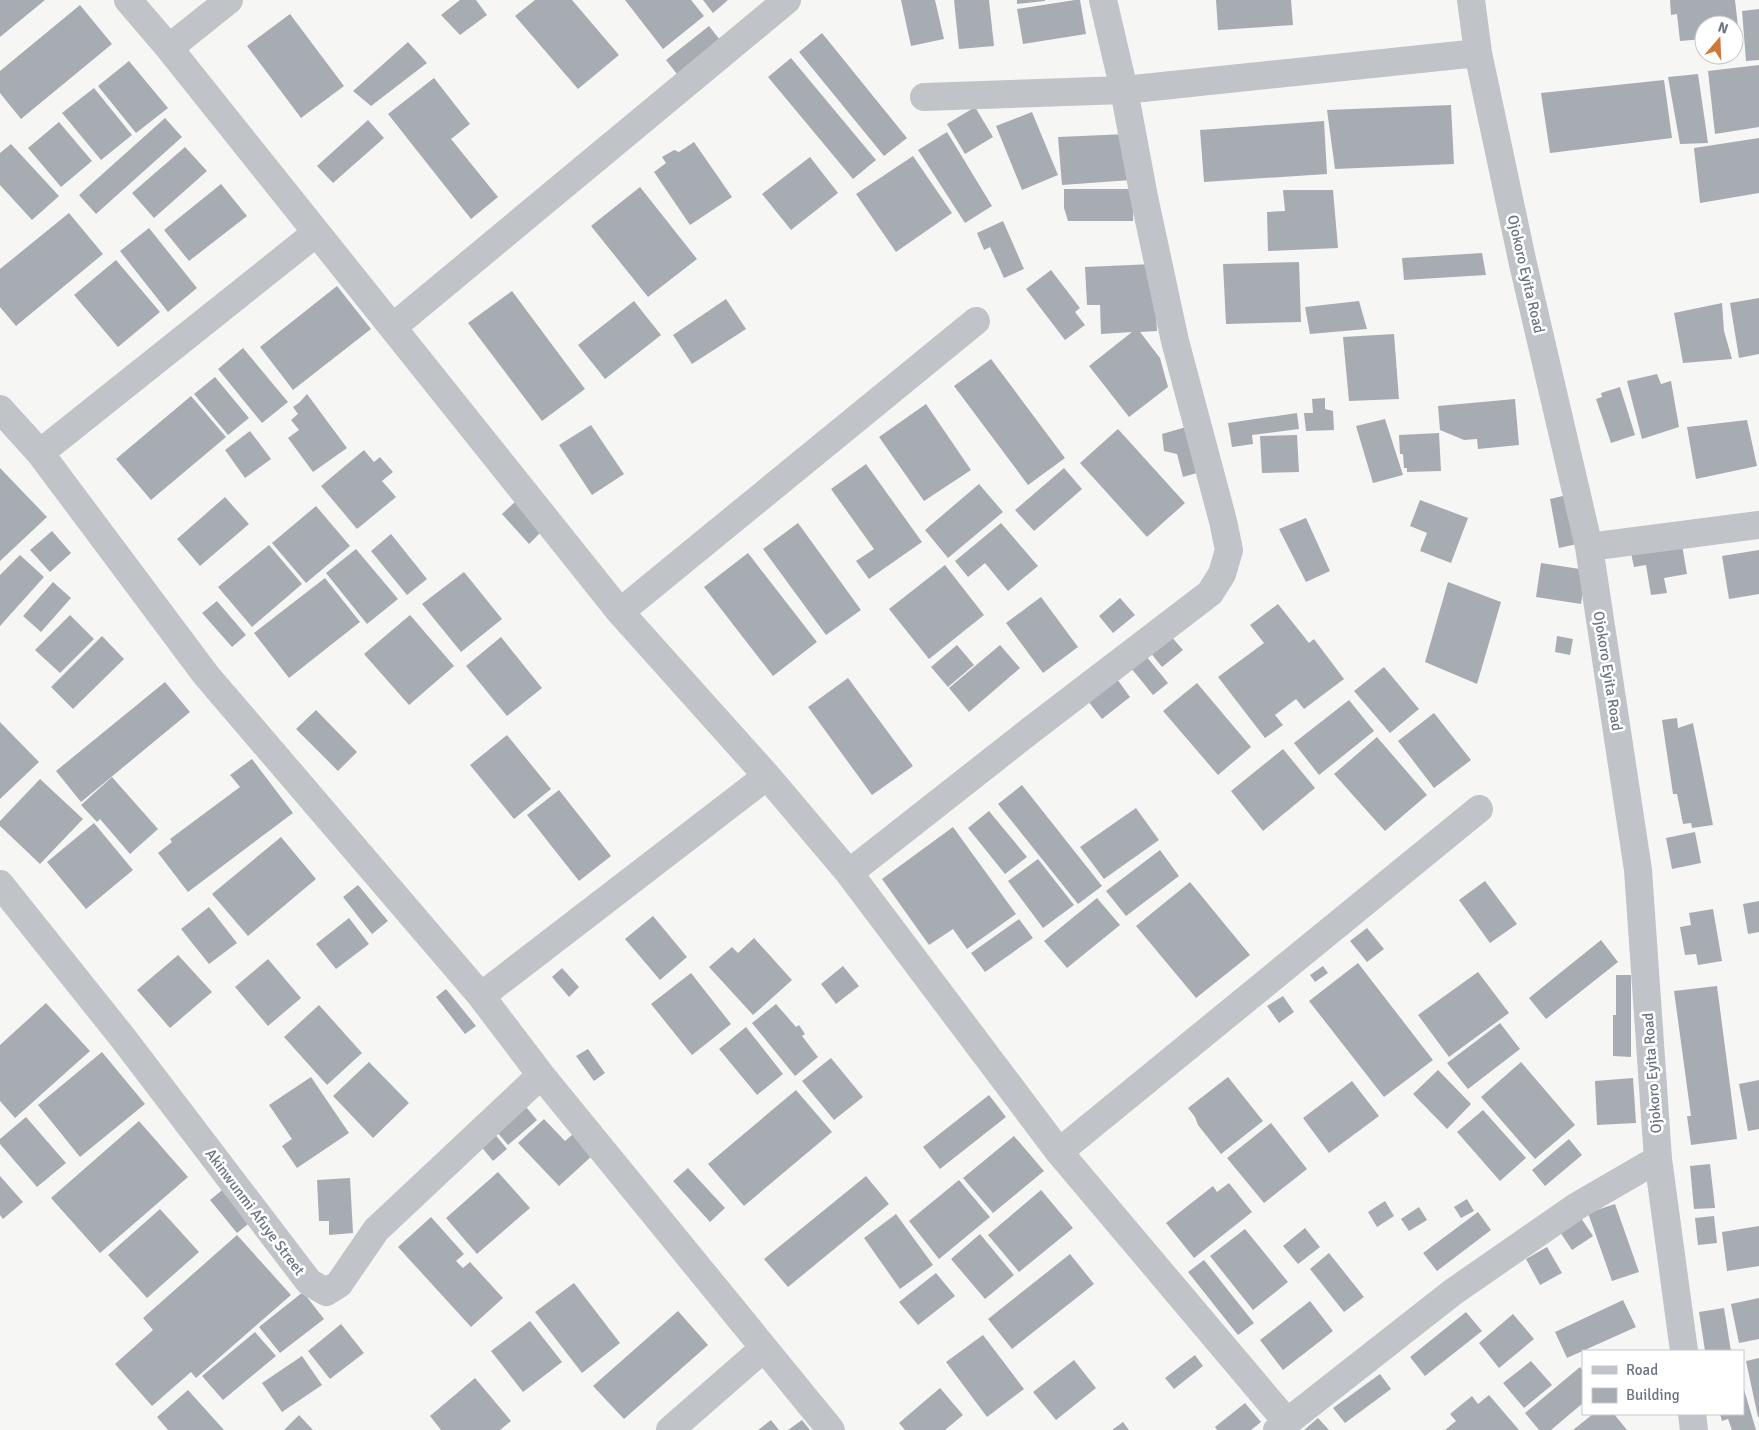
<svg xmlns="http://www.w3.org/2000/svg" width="1759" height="1430" viewBox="0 0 1759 1430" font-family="Signika,sans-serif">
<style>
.building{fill:#a7acb3}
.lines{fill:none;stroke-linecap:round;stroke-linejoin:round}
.minor{stroke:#c0c3c7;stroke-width:28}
.labels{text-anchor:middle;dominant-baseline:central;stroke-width:5;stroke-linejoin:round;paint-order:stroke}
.street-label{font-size:15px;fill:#697382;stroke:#fff}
</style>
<rect width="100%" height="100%" fill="#f6f7f4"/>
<path class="building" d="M0 0H45L0 37Z
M460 0H476L487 15 460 35 441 15Z
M535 0H572L619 55 578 89 515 16Z
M625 0H691L704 16 663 49Z
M703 0H728L713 13Z
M901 0H935L944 39 911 46Z
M954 0H989L994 46 959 49Z
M1017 0H1045V1L1017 4Z
M1075 0H1080L1086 34 1023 44 1017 9Z
M1216 0H1291L1293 25 1218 30Z
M1670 0H1735L1739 35 1734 36V25H1704V39L1680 41 1677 14 1671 15Z
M80 5 112 44 21 119 0 93V71Z
M1759 9V60L1746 61 1742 11Z
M290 14 344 86 301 118 247 46Z
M709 26 720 40 677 74 666 60Z
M822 33 907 138 884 156 799 52Z
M408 42 427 63 371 106 353 91Z
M791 58 876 160 853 179 768 77Z
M129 61 168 108 136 133 98 86Z
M1759 65V127L1715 134 1708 71Z
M1698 74 1708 143 1680 144 1668 77Z
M434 78 470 124 451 139 498 197 471 219 388 114Z
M1664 80 1672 138 1550 153 1541 93Z
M94 88 132 135 101 160 62 113Z
M1451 105 1454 164 1335 169 1327 110Z
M975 107 993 137 965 154 947 124Z
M1032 112 1058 175 1022 190 996 126Z
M165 118 182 137 96 214 79 195Z
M368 120 384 138 333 183 317 166Z
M1324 121 1327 174 1204 182 1200 130Z
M59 122 92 161 61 187 28 148Z
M947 132 992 206 965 223 918 150Z
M1127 134 1131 180 1062 185 1058 137Z
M1759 138V193L1700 203 1694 148Z
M694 142 732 197 690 225 654 172 666 163 662 157 674 150 679 152Z
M11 144 59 196 32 220 0 185V153Z
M185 147 207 171 154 218 132 193Z
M913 156 952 213 896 252 856 194Z
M810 157 838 193 791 230 762 194Z
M221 184 247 216 189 261 164 230Z
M640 187 697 259 648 297 591 226Z
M1064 189H1133V221H1068L1064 208Z
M1283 190H1333L1338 248 1268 251 1267 212 1285 211Z
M69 213 103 254 16 326 0 307V269Z
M1003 221 1024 269 1004 278 990 247 984 250 977 233Z
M149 228 197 288 168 312 120 251Z
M1482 253 1486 275 1404 280 1402 258Z
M116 260 160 312 118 347 74 295Z
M1299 262 1301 322 1226 324 1223 264Z
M1153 264 1157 331 1140 332 1160 358 1168 387 1129 417 1089 366 1132 332 1101 334 1100 305H1087L1085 267Z
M1051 270 1080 308 1075 312 1085 325 1065 340 1026 289Z
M337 286 371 329 293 390 260 347Z
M512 291 585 389 542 421 468 323Z
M1759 298V354L1739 358 1730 303Z
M726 299 746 329 692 364 673 335Z
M634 301 661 335 605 379 578 345Z
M1359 301 1367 329 1310 334 1305 307Z
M1722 303 1724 331 1732 359 1683 363 1674 313Z
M1394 334 1399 399 1349 401 1343 337Z
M243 348 288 402 262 423 218 369Z
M991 359 1065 458 1028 485 954 386Z
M1657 374 1661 384 1671 381 1679 427 1642 439 1627 381Z
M215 377 249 418 228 435 194 394Z
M1620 387 1635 435 1611 443 1596 399 1602 397 1601 393Z
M307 394 347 448 313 472 288 438 299 430 291 420 298 414 293 407 300 402Z
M191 396 226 437 151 500 116 459Z
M1325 398V409L1333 411 1334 430 1306 431 1304 413H1313L1312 399Z
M1515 399 1519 445 1478 449 1477 439 1464 440 1440 430 1438 406Z
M926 404 971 470 924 501 879 437Z
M1297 413 1299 429 1252 435 1253 444 1232 447 1228 423Z
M1385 419 1403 475 1373 483 1356 426Z
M1747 420 1757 466 1696 479 1687 427Z
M591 425 624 474 592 495 559 445Z
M1193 425 1207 470 1183 477 1177 454 1164 451 1162 434Z
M1118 429 1185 503 1147 537 1080 463Z
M250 431 271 459 245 478 225 450Z
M1439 433 1441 471 1407 472V468H1404L1403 454H1400L1399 435Z
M1297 435 1299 472 1262 473 1260 436Z
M364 450 374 462 380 457 393 472 382 481 396 497 357 529 321 486Z
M866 464 922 542 869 579 856 561 874 549 831 489Z
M0 468 47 517 0 561Z
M1064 468 1082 489 1034 531 1015 510Z
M979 484 1003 512 948 558 925 530Z
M1567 495 1577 544 1559 548 1550 499Z
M225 497 249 524 200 566 177 539Z
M518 499 545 528 529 544 502 514Z
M1420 500 1468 518 1451 563 1420 551 1427 533 1410 526Z
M316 506 350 546 306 583 272 543Z
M1306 518 1330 571 1306 582 1279 529Z
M798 523 861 610 826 635 763 549Z
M1001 523 1038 566 1008 591 985 563 968 577 955 561Z
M52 531 71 553 50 572 30 550Z
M391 534 427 579 407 595 371 551Z
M269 545 302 584 252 627 218 587Z
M1682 545 1687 574 1664 578 1667 593 1651 595 1646 565 1634 567 1631 553Z
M356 549 398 599 367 624 326 573Z
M1759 550V594L1729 599 1722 556Z
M748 553 817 642 773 676 704 587Z
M20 555 44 577 0 626V575Z
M1541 563 1586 570 1581 604 1536 597Z
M945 565 984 615 929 659 889 609Z
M464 572 502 619 461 652 422 604Z
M325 578 360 622 289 678 254 633Z
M53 582 71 598 41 632 23 616Z
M1448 582 1501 602 1477 684 1425 662Z
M1041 597 1078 647 1043 673 1006 623Z
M1120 598 1135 615 1113 633 1099 616Z
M217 601 246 635 232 647 202 613Z
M1278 604 1309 643 1314 639 1344 679 1304 709 1296 699 1275 715 1283 725 1265 738 1218 677 1264 643 1250 625Z
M70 615 94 639 60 673 35 650Z
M410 615 454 666 409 705 364 654Z
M1170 635 1183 650 1162 667 1150 652Z
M102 636 124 659 73 709 51 687Z
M1557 636 1573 639 1570 655 1555 652Z
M501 637 542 688 507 716 466 666Z
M957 645 974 665 948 687 931 667Z
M1000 645 1020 668 969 712 949 688Z
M1146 656 1168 683 1153 695 1131 668Z
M1384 667 1419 709 1390 733 1354 691Z
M848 678 913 766 872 795 808 707Z
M1117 679 1130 697 1102 719 1088 701Z
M165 682 190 712 81 802 56 771Z
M1197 683 1251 747 1218 775 1163 711Z
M1349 700 1374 731 1319 775 1294 743Z
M316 710 357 752 338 771 296 729Z
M1434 713 1471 760 1434 788 1398 741Z
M1677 718 1678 728 1693 723 1713 825 1692 828 1691 823 1683 824 1677 794H1673L1662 720Z
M0 722 39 762 0 799Z
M507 735 551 789 514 819 470 765Z
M1377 737 1427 795 1385 831 1334 774Z
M1283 749 1315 788 1263 831 1231 791Z
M252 759 293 813 188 892 158 853 172 842 170 839 240 787 230 775Z
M112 777 158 829 130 854 100 819 97 822 81 805Z
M40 779 83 819 40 864 0 826V821Z
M1022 785 1102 886 1078 904 998 804Z
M559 790 611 856 579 881 527 815Z
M1136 808 1159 840 1104 879 1080 847Z
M989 811 1027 857 1005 874 968 828Z
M94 823 133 870 86 909 47 862Z
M953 827 1016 914 967 949 953 929 929 945 882 879Z
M1695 832 1701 863 1672 869 1666 838Z
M281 837 316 879 248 936 212 894Z
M1160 850 1179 876 1126 916 1106 891Z
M1038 859 1074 905 1043 928 1008 881Z
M1485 881 1517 924 1490 943 1459 900Z
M1190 882 1250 955 1196 998 1136 926Z
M358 885 388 921 372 934 343 897Z
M1097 898 1120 925 1067 968 1044 941Z
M1759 901V932L1748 934 1743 904Z
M209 907 237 943 209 964 181 929Z
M1713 909 1722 961 1698 965 1696 954 1685 955 1680 927 1691 925 1689 913Z
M653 916 687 957 660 980 625 939Z
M349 918 369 944 336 969 316 944Z
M1019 919 1033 938 985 972 971 953Z
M1367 928 1384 949 1367 962 1350 941Z
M754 938 792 980 753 1015 709 967 732 947 738 953Z
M1601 940 1618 962 1546 1019 1529 998Z
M178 955 212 992 170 1028 137 990Z
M268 959 301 998 268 1026 235 987Z
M1358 963 1433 1060 1384 1097 1309 1001Z
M843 966 859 986 836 1004 821 984Z
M1323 966 1328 973 1315 982 1310 975Z
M562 968 579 987 569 997 552 977Z
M1478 972 1509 1013 1449 1057 1418 1015Z
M691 973 731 1024 692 1055 651 1004Z
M1616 975H1631V1057L1613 1056V1015H1616Z
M1717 986 1737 1139 1691 1145 1687 1116H1691L1674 991Z
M446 989 476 1026 465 1034 436 997Z
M1283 996 1294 1012 1279 1023 1267 1006Z
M46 1003 90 1051 15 1118 0 1101V1045Z
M776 1004 796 1027 799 1025 805 1034 802 1036 818 1057 795 1076 752 1023Z
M319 1005 362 1053 327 1085 284 1037Z
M1500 1023 1520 1049 1468 1089 1447 1063Z
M746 1027 783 1074 757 1095 719 1049Z
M588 1049 605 1073 594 1081 576 1056Z
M102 1052 145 1104 80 1157 38 1105Z
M831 1058 863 1097 834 1120 802 1081Z
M369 1062 409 1103 373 1138 333 1096Z
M1521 1062 1575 1125 1535 1159 1481 1097Z
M1438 1070 1471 1104 1447 1129 1413 1094Z
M311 1077 349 1133 297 1168 282 1146 292 1139 269 1105Z
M1228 1077 1263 1121 1221 1154 1198 1125 1195 1117 1188 1108Z
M1633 1078 1636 1123 1597 1125 1595 1081Z
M1759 1080V1129L1748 1131 1739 1084Z
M1352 1081 1379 1116 1329 1153 1303 1118Z
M796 1090 832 1132 744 1206 708 1164Z
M989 1095 1006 1117 940 1169 923 1147Z
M521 1101 537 1120 508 1145 491 1125Z
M1483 1110 1526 1158 1500 1181 1457 1132Z
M26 1117 66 1163 37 1187 0 1144V1139Z
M544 1119 565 1141 573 1134 593 1155 559 1186 518 1143Z
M139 1121 188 1177 100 1253 51 1198Z
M1271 1123 1307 1169 1264 1203 1227 1158Z
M489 1127 507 1149 493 1161 475 1139Z
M1014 1136 1044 1171 993 1213 963 1178Z
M1569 1139 1582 1155 1545 1186 1532 1170Z
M1710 1164 1715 1208 1694 1209 1690 1166Z
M688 1168 725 1208 710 1222 673 1181Z
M498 1172 530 1208 477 1254 446 1218Z
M0 1176 23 1202 3 1219 0 1215Z
M866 1176 889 1204 788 1287 764 1259Z
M350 1178 353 1233 329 1235V1221H319L317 1180Z
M959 1180 990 1217 939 1259 909 1221Z
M1229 1183 1252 1212 1194 1258 1166 1223 1213 1186 1217 1192Z
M226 1187 253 1220 237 1233 210 1200Z
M1041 1190 1073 1228 1019 1272 988 1235Z
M1467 1199 1474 1211 1461 1218 1454 1207Z
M1385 1201 1394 1216 1377 1227 1368 1212Z
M1615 1204 1639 1272 1612 1281 1588 1213Z
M1419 1207 1427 1220 1409 1231 1401 1219Z
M160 1209 199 1252 147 1298 108 1255Z
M1478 1212 1491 1230 1437 1271 1423 1253Z
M896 1214 933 1265 900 1289 864 1238Z
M1714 1216 1717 1243 1698 1245 1695 1218Z
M431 1217 464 1254 456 1261 463 1268 470 1262 503 1298 471 1327 398 1247Z
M1581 1218 1593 1236 1572 1250 1560 1232Z
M1759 1226V1266L1727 1271 1722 1232Z
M1305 1228 1320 1247 1298 1264 1283 1246Z
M1245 1229 1288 1282 1253 1310 1210 1256Z
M980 1234 1014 1275 985 1299 951 1259Z
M237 1235 291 1295 196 1378 191 1372 152 1406 115 1364 153 1330 143 1318Z
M1547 1247 1562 1273 1540 1285 1526 1259Z
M1329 1253 1364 1297 1344 1312 1310 1269Z
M1070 1254 1094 1284 1012 1349 988 1319Z
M1204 1260 1254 1323 1238 1335 1188 1272Z
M936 1273 955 1296 918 1325 899 1302Z
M574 1283 620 1343 582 1373 535 1312Z
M303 1292 324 1319 280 1353 259 1327Z
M1759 1298V1339L1739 1343 1731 1304Z
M1623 1300 1636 1327 1567 1358 1555 1332Z
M1310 1301 1333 1331 1283 1370 1260 1340Z
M1724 1308 1731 1351H1705L1699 1312Z
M678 1311 708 1345 624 1419 593 1386Z
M1466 1312 1482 1331 1425 1376 1410 1357Z
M1513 1314 1534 1339 1499 1368 1479 1343Z
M530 1321 562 1362 523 1392 491 1351Z
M341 1324 364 1353 330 1379 308 1351Z
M255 1332 276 1356 223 1400 202 1376Z
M983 1335 1024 1389 987 1417 946 1362Z
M1195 1355 1203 1366 1174 1389 1165 1378Z
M302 1356 322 1385 282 1412 262 1383Z
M1759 1358V1417H1758L1746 1361Z
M1074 1360 1096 1388 1056 1420 1033 1392Z
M1531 1361 1552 1385 1524 1408 1503 1383Z
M1580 1367 1583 1371V1403L1551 1430H1539L1525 1413Z
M1380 1374 1391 1389 1345 1423 1333 1408Z
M475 1378 511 1421 500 1430H441L430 1416Z
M1743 1386 1756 1430H1732L1728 1419 1722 1421 1720 1414H1743Z
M940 1388 963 1415 945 1430H905L899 1423Z
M188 1390 224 1430H168L157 1417Z
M1489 1395 1519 1430H1445L1456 1421 1450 1414 1472 1396 1478 1404Z
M1245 1403 1261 1422 1251 1430H1217L1215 1427Z
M1593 1414H1614L1627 1430H1573Z
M299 1415 313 1430H284Z
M1318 1418 1329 1430H1304Z
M771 1420 779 1430H758Z
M802 1420 810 1430H788Z
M1123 1422 1129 1430H1112Z"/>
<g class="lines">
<path class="minor" d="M128 0 169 48 620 612 767 776 849 873 1059 1152 1287 1422
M1471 0 1478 53 1523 264 1589 547 1638 870 1658 1159 1684 1351
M169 48 229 0
M924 97 1124 90 1478 53
M393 327 787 0
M0 409 40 453 206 675 481 996 541 1075 831 1430
M40 453 316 233
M1589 547 1759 525
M620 612 976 321
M849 873 1031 730 1210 593 1222 574 1229 550 1223 521 1175 341 1144 197 1124 90 1103 0
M0 884 123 1038 309 1282 326 1292 339 1284 376 1230 541 1075
M481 996 767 776
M1059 1152 1479 809
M1692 1414 1694 1430
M670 1430 764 1348
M1277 1430 1453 1292 1577 1206 1658 1159"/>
</g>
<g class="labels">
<g class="street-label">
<text transform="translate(1526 274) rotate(77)">Ojokoro Eyita Road</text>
<text transform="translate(1608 671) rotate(81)">Ojokoro Eyita Road</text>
<text transform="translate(1652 1073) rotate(-94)">Ojokoro Eyita Road</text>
<text transform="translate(255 1212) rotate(53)">Akinwunmi Afuye Street</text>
</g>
</g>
<rect x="1582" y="1350" width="162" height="65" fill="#ffffff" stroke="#c3c7cd"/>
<rect x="1592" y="1366" width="25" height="8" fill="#c0c3c7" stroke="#c3c7cd"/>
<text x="1626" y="1375" font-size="15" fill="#697382">Road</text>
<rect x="1592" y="1388" width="25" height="15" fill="#a7acb3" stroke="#c3c7cd"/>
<text x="1626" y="1400" font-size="15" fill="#697382">Building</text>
<g transform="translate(1719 40) rotate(19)"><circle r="24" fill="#ffffff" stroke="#c3c7cd"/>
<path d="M0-4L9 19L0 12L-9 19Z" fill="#d0773a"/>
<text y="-8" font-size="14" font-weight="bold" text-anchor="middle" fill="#697382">N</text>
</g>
</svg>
